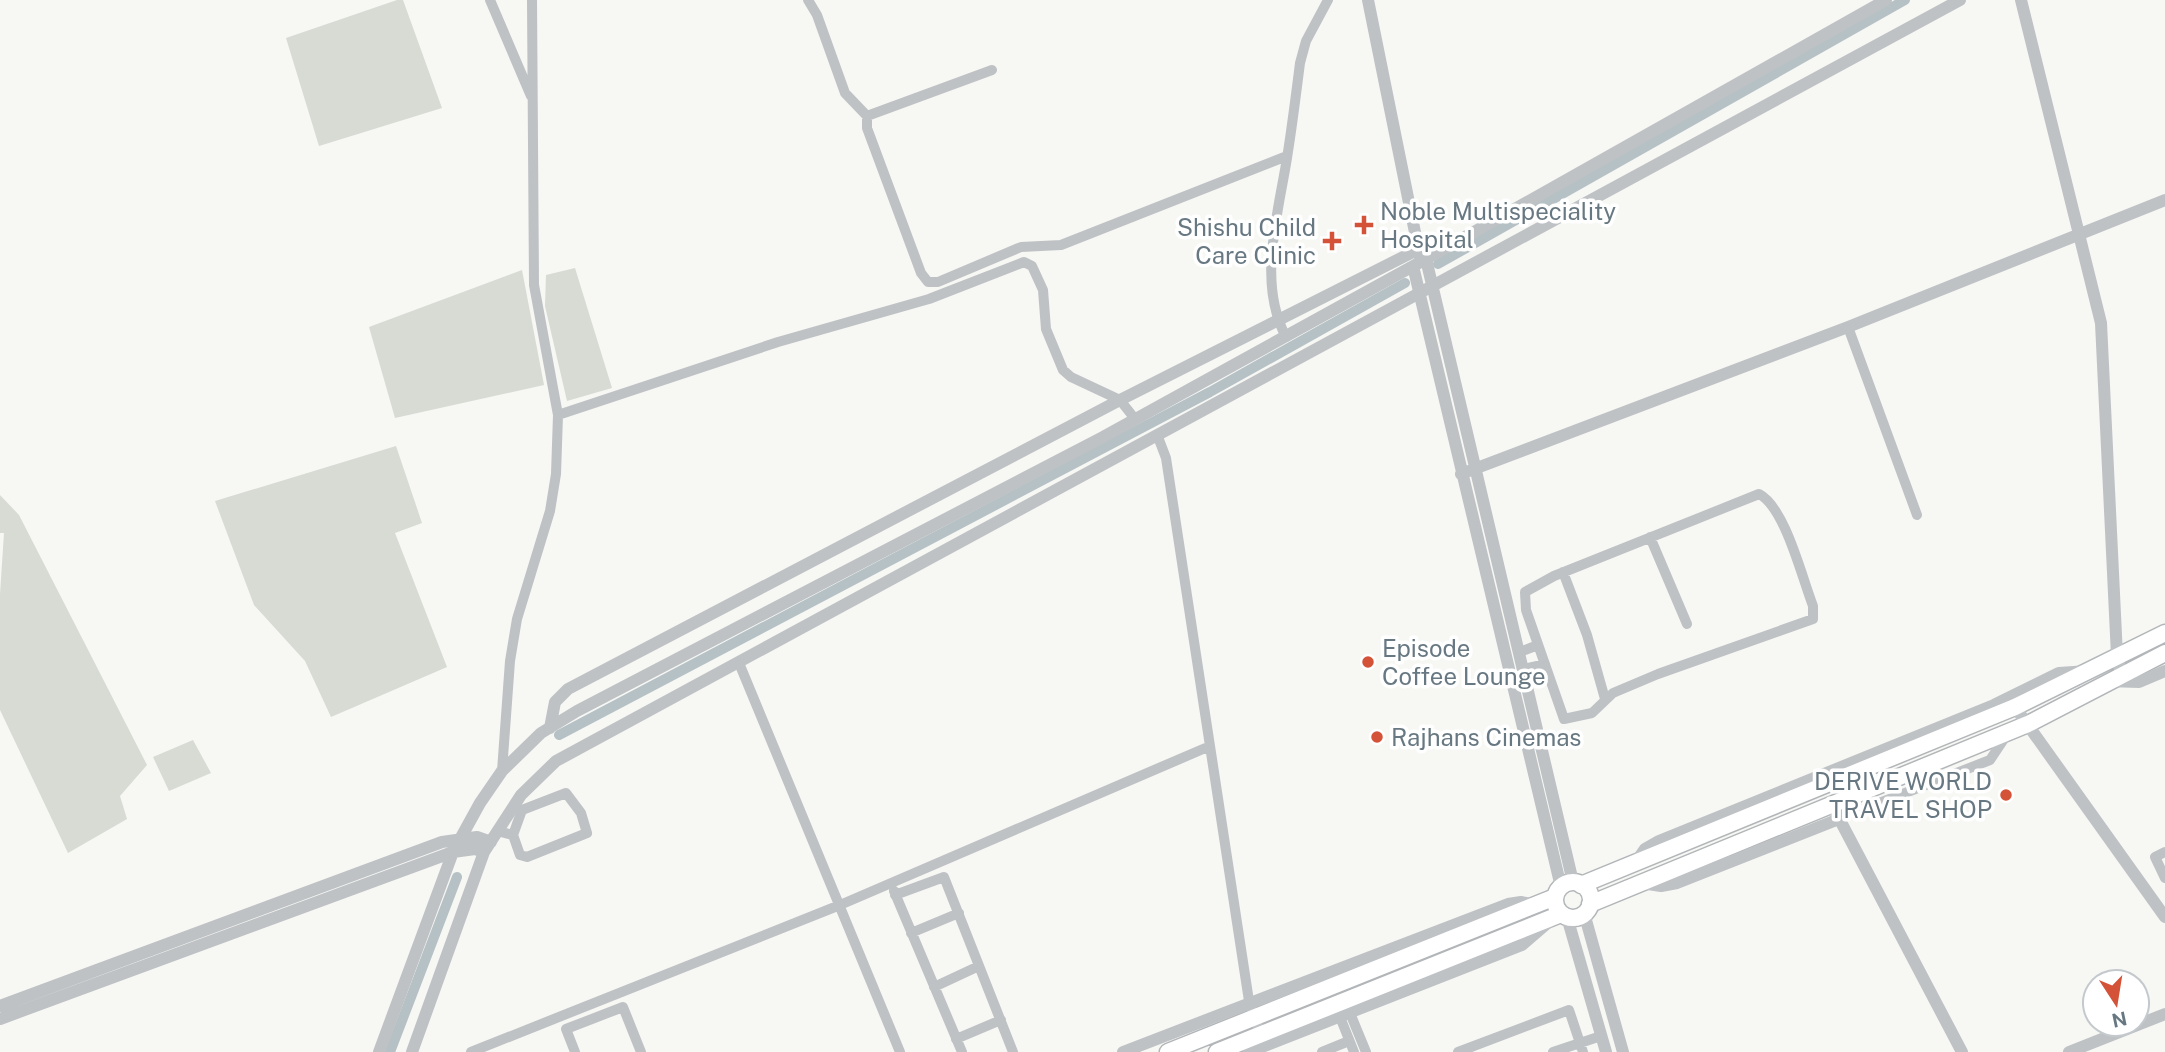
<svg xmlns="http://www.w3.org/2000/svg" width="2165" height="1052" viewBox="0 0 2165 1052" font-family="'Public Sans',sans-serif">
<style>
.green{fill:#d7dbd4}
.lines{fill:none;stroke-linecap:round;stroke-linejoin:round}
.canal{stroke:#b5c1c5;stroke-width:10}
.primary-casing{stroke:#b2b6b9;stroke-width:19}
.minor{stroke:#bec2c5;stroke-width:10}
.tertiary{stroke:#bec2c5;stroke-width:12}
.primary{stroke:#fff;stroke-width:16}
.poi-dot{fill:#d45237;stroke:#fff;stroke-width:2.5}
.labels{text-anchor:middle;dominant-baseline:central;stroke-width:7;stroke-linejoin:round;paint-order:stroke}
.poi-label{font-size:24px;fill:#687882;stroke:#fff;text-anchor:start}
</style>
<rect width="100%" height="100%" fill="#f7f7f4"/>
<path class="green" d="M397 0H403L442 108 319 146 286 38Z
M575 268 612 388 567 401 545 306 546 275Z
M522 270 544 385 395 418 369 327Z
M396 446 422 523 395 533 447 667 331 717 305 661 254 605 215 501Z
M0 495 19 515 147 765 120 796 127 819 68 853 0 710V594L4 533H0Z
M193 740 211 773 169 791 153 757Z"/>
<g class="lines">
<path class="canal" d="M1438 264 1905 0
M559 735 1210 392 1405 283
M390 1052 457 877"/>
<g class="primary-casing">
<path id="primary" d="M1555 900a18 18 0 1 1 36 0a18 18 0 1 1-36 0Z
M1581 885 2015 707 2165 633
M1590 904 2028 724 2165 653
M1168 1052 1555 897
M1217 1052 1561 914"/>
</g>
<path class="minor" d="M490 0 531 96
M808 0 817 15 845 93 867 116
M992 70 867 116V128L921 273 928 282H938L1021 247 1061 245 1287 156
M1848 327 1917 515
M1286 337C1257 283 1278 215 1287 158 1292 127 1296 95 1300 63L1306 41 1328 0
M558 415 778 342 929 299 1024 262 1032 266 1043 290 1046 329 1063 370 1071 377 1120 400 1135 419
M1759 494C1785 507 1802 578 1813 606V619L1658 674 1613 693 1592 713 1564 719 1526 610 1525 592 1554 576Z
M1650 537 1687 624
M1563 572 1587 635 1605 699
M1520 652 1538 645
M739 663 900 1052
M1524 669 1545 664
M1210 746 1249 1001 1261 1035
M502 771 510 661 517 619 550 511 556 474 558 415 534 285 532 0
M1835 804 1857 810 1869 807 1990 760 2008 733
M497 831 513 835 522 810 566 793 581 813 587 833 527 857 520 855 513 835
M2165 852 2155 857 2165 878
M894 891 962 1052
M895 895 944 877 1013 1052
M911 933 959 913
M934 987 979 966
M1350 1013 1366 1052
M1340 1017 1354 1052
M956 1039 1001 1020
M471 1052 840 905 1210 746 1166 458 1158 437
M575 1052 566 1029 623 1007 641 1052
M1322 1052 1349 1041
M1458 1052 1569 1010 1583 1052
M1553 1052 1601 1036"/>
<path class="tertiary" d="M1368 0 1420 257
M2021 0 2101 323 2117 656 2121 674
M1426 259 1573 882
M1413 266 1561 887
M1461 474 1848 327 2165 200
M2108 681 2139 682 2165 671
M2015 707 2165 917
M550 728 555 702 568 689 1120 400 1419 249
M1832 805 1962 1052
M1636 862 1645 849 1659 841 1994 705 2059 673 2088 671
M1642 883 1661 886 1677 883 1839 819
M1584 913 1623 1052
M1567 917 1606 1052
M0 1006 442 842 477 837 491 842
M0 1019 453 852 475 849 484 852
M379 1052 453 852 480 803 502 771 541 733 577 711 1103 437 1426 259 1886 0
M412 1052 484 852 521 795 556 761 1960 0
M1123 1052 1508 904 1521 902 1536 905
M1249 1052 1522 945 1551 920
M2069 1052 2165 1014"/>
<use href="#primary" class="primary"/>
</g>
<g class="poi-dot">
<path d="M1360.5 214.5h7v7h7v7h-7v7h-7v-7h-7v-7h7z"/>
<path d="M1328.5 230.5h7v7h7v7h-7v7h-7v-7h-7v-7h7z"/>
<circle cx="1368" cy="662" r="7"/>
<circle cx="1377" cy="737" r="7"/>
<circle cx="2006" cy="795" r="7"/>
</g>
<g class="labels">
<g class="poi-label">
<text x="1380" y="211">Noble Multispeciality<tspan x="1380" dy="28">Hospital</tspan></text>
<text x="1316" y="227" text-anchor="end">Shishu Child<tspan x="1316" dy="28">Care Clinic</tspan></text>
<text x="1382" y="648">Episode<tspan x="1382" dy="28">Coffee Lounge</tspan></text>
<text x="1391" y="737">Rajhans Cinemas</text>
<text x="1992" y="781" text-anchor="end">DERIVE WORLD<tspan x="1992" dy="28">TRAVEL SHOP</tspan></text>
</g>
</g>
<g transform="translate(2116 1003) rotate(168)"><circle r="33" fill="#ffffff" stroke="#c3c9cd" stroke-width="2"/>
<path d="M0-5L12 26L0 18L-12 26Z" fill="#d45237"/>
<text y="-10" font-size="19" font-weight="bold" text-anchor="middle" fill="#687882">N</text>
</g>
</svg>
